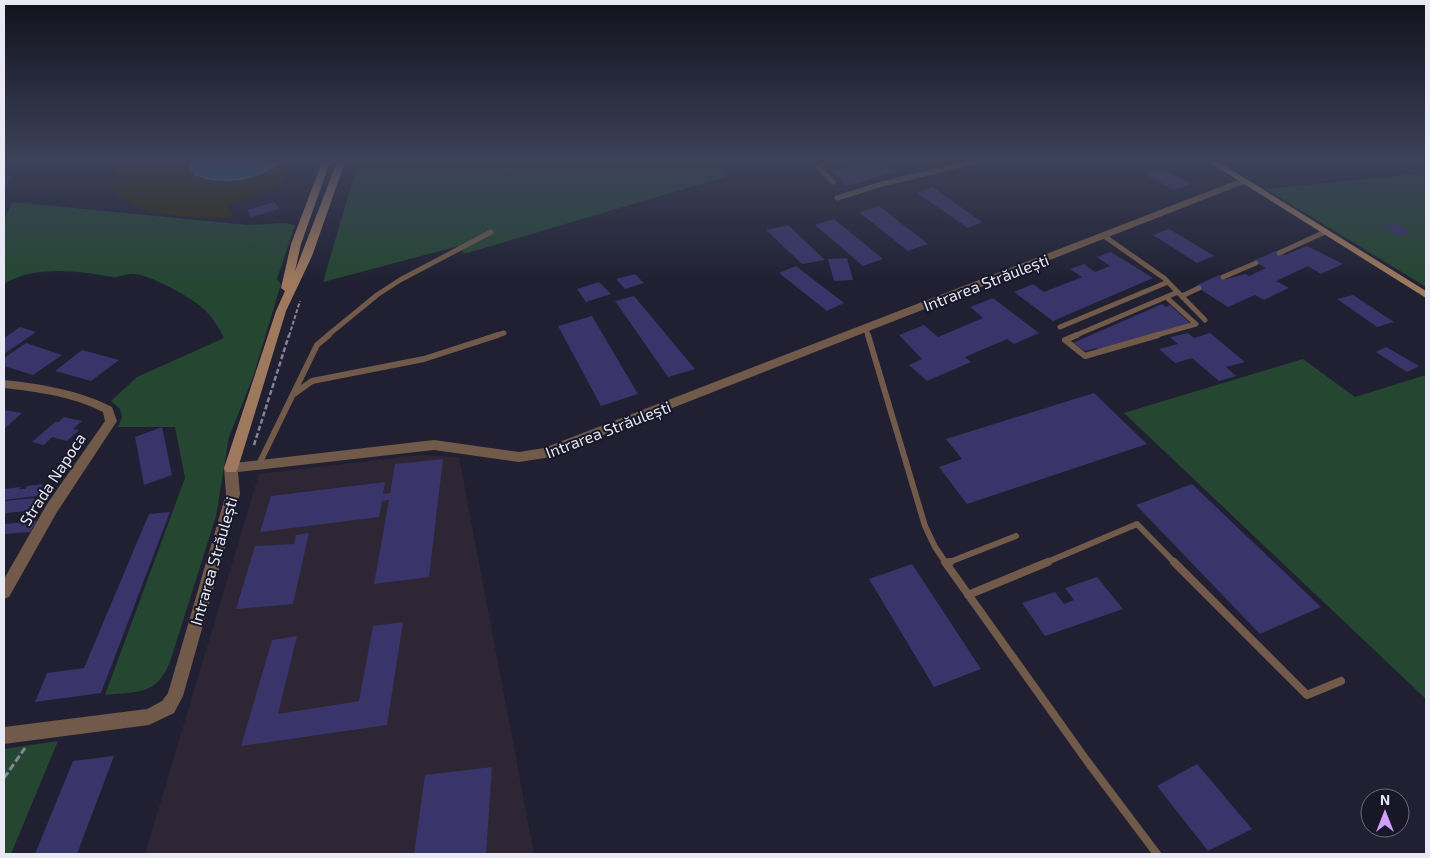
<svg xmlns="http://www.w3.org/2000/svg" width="1430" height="858" viewBox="0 0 1430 858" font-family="'Exo 2',sans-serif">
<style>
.education{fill:#2e2635}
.green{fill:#254732}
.sand{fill:#312908}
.water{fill:#2f5d8a;stroke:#6687aa}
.building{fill:#393469}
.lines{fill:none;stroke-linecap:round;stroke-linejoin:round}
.path-far2{stroke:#848594;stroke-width:2;stroke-dasharray:4 2;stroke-linecap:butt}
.path-far1{stroke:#848594;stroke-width:2.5;stroke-dasharray:5 2.5;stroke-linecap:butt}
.path{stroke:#848594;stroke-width:3;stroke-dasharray:7 3;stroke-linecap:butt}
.lane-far2{stroke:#715a49;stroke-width:5}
.lane-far1{stroke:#715a49;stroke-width:6}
.lane{stroke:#715a49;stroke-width:8}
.street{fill:#715a49;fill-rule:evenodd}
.secondary{fill:#9e795e;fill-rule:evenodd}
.labels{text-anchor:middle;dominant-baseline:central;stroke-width:4;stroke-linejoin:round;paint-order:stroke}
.street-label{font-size:16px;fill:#e8e9f5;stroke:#171728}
</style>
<rect width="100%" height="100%" fill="#202032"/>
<path class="education" d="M420 455 459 457 534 854H145L259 474Z"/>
<path class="green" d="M358 162H726L716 165 728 176 464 254 459 246 323 282Z
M1426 173V287L1266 189Z
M12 202 248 225 285 223 295 225 277 279 281 284 253 377 229 437 216 516 170 662C156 696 138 691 105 695L185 478 175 427H118L122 417 120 409 111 401 137 377 224 338C219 328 213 318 205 310 192 298 152 275 134 274 126 273 120 278 112 277 77 271 35 265 4 284V221Z
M1303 359 1355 397 1426 375V699L1124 413Z
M58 741 11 854H4V749Z"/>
<path class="sand" d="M122 162H192L191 164 247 178 265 173 279 162H296L291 172 285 177 281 186 226 205 233 215 229 219C190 215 135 220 109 187L112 178Z"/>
<path class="water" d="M192 162H279C259 181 222 185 196 175L190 168Z"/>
<path class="building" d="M781 162H810V163L790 169Z
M857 162H886L899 171 847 186 831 171 859 164Z
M898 162H919L922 164 909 169Z
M1055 162H1080V163L1064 168Z
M1161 168 1191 184 1174 190 1145 174Z
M14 175 4 187V176Z
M932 187 982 222 968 228 917 193Z
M275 202 279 209 251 217 247 210Z
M879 206 928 244 908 251 859 212Z
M834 219 883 259 863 266 815 225Z
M1397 224 1412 234 1397 236 1383 226Z
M788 225 825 260 802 264 766 230Z
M1169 229 1214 256 1197 263 1153 235Z
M1307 246 1343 264 1321 274 1308 266 1276 281 1289 288 1264 300 1255 295 1228 307 1195 286 1219 275 1226 279 1245 274 1249 276 1266 268 1253 261 1276 251 1285 255Z
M1111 252 1153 278 1053 321 1014 292 1033 284 1044 292 1082 277 1070 269 1084 264 1095 272 1110 266 1097 257Z
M847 258 853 280 834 281 828 259Z
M796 266 844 303 827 311 779 273Z
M635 274 644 283 625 289 616 279Z
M599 282 611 294 586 302 577 289Z
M1353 295 1394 322 1377 327 1337 299Z
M634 296 695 369 668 377 615 301Z
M993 298 1039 333 1014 344 1007 339 965 357 971 362 927 381 909 365 922 359 899 335 924 325 938 337 983 318 970 307Z
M1162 304 1166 307 1170 305 1191 324 1099 350 1096 348 1085 351 1073 343Z
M592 316 638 394 601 406 558 326Z
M20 327 36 332 4 354V338Z
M1188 333 1194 338 1210 333 1245 362 1226 367 1236 376 1219 381 1192 358 1175 363 1159 349 1178 344 1170 337Z
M26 343 62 355 33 375 4 366V358Z
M1386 347 1419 366 1407 372 1376 352Z
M82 350 119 360 91 381 55 371Z
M1094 393 1147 444 967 504 939 467 962 459 946 439Z
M4 410 22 413 4 429Z
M64 417 82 421 73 429 79 430 67 441 52 437 44 445 32 442 55 422H58Z
M162 427 172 475 144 485 135 437Z
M443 459 429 577 374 584 389 500 382 501 379 517 260 532 271 496 385 482 383 494 390 493 395 464Z
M43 484 37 496 4 500V489L21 487 19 489H25L27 486Z
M1192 484 1321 607 1260 634 1136 505Z
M35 498 28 511 6 513 4 517V501Z
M170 512 101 693 35 702 47 673 84 668 149 514Z
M37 521 30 532 4 534V524Z
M309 533 293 604 236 609 255 546 294 544 296 535Z
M912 564 981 669 934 687 869 579Z
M1097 577 1123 609 1045 636 1022 603 1055 592 1064 604 1074 600 1065 588Z
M403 622 387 725 241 746 272 640 297 636 278 714 359 701 373 626Z
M114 756 77 854H35L73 761Z
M1197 764 1252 829 1208 851 1157 786Z
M492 767 486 854H414L425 775Z"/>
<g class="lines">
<path class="path-far2" d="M289 336 300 301"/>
<path class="path-far1" d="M254 445 289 335"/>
<path class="path" d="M4 778 25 748"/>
<path class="lane-far2" d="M825 162 819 168 833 182
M837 198 882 184 974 162
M1104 236 1164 278 1205 320
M1279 253 1325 232
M1223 277 1256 263
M1182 296 1199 288
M1166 297 1178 292
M1060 327 1168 282
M866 329 868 336
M327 336 377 295 400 280 491 232
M494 336 504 333
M1074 336 1166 297
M1153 336 1196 324 1166 297"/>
<path class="lane-far1" d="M868 335 925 526 935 547 946 563
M1077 335 1065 340 1085 356 1158 335
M294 394 312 381 424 359 498 335
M259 464 317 345 329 335
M947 563 1016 536
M1045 563 1137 524 1175 563"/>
<path class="lane" d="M945 562 1087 761 1157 854
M1174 562 1307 695 1341 681
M946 563 950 562
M968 595 1048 562"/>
<path class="street" d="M1243 178 1247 181 1246 183 545 458 519 462 434 450 238 472 240 494 183 696 174 713 149 725 4 744V727L147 709 162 701 168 693 226 494 224 468 226 464 434 440 519 452 544 448Z
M4 380C41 384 79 390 112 407L117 421 57 512 9 597 4 599V579L47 504 105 421 103 412C72 396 37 392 4 388Z"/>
<path class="secondary" d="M322 162H330L301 244 295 271 337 162H345L312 256 286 311 238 468 236 472H226L224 468 276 311 285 291 281 288 291 244Z
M1209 162H1219L1426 291V298Z"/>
</g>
<linearGradient id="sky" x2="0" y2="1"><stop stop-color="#12121c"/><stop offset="0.57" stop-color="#3c425a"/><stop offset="1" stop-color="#3c425a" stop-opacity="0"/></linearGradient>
<rect width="1430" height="282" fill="url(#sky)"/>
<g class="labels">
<g class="street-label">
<text transform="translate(986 282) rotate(-21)">Intrarea Străulești</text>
<text transform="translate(608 429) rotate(-21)">Intrarea Străulești</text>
<text transform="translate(52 479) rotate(-57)">Strada Napoca</text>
<text transform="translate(213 561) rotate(-74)">Intrarea Străulești</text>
</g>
</g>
<rect width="1430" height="858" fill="none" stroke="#e8e9f5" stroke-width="10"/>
<g transform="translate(1385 813)"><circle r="24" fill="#171728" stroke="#6b6b7a"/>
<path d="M0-4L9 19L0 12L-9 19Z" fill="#d29dfd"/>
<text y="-8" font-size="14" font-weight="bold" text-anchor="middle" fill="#e8e9f5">N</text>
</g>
</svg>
